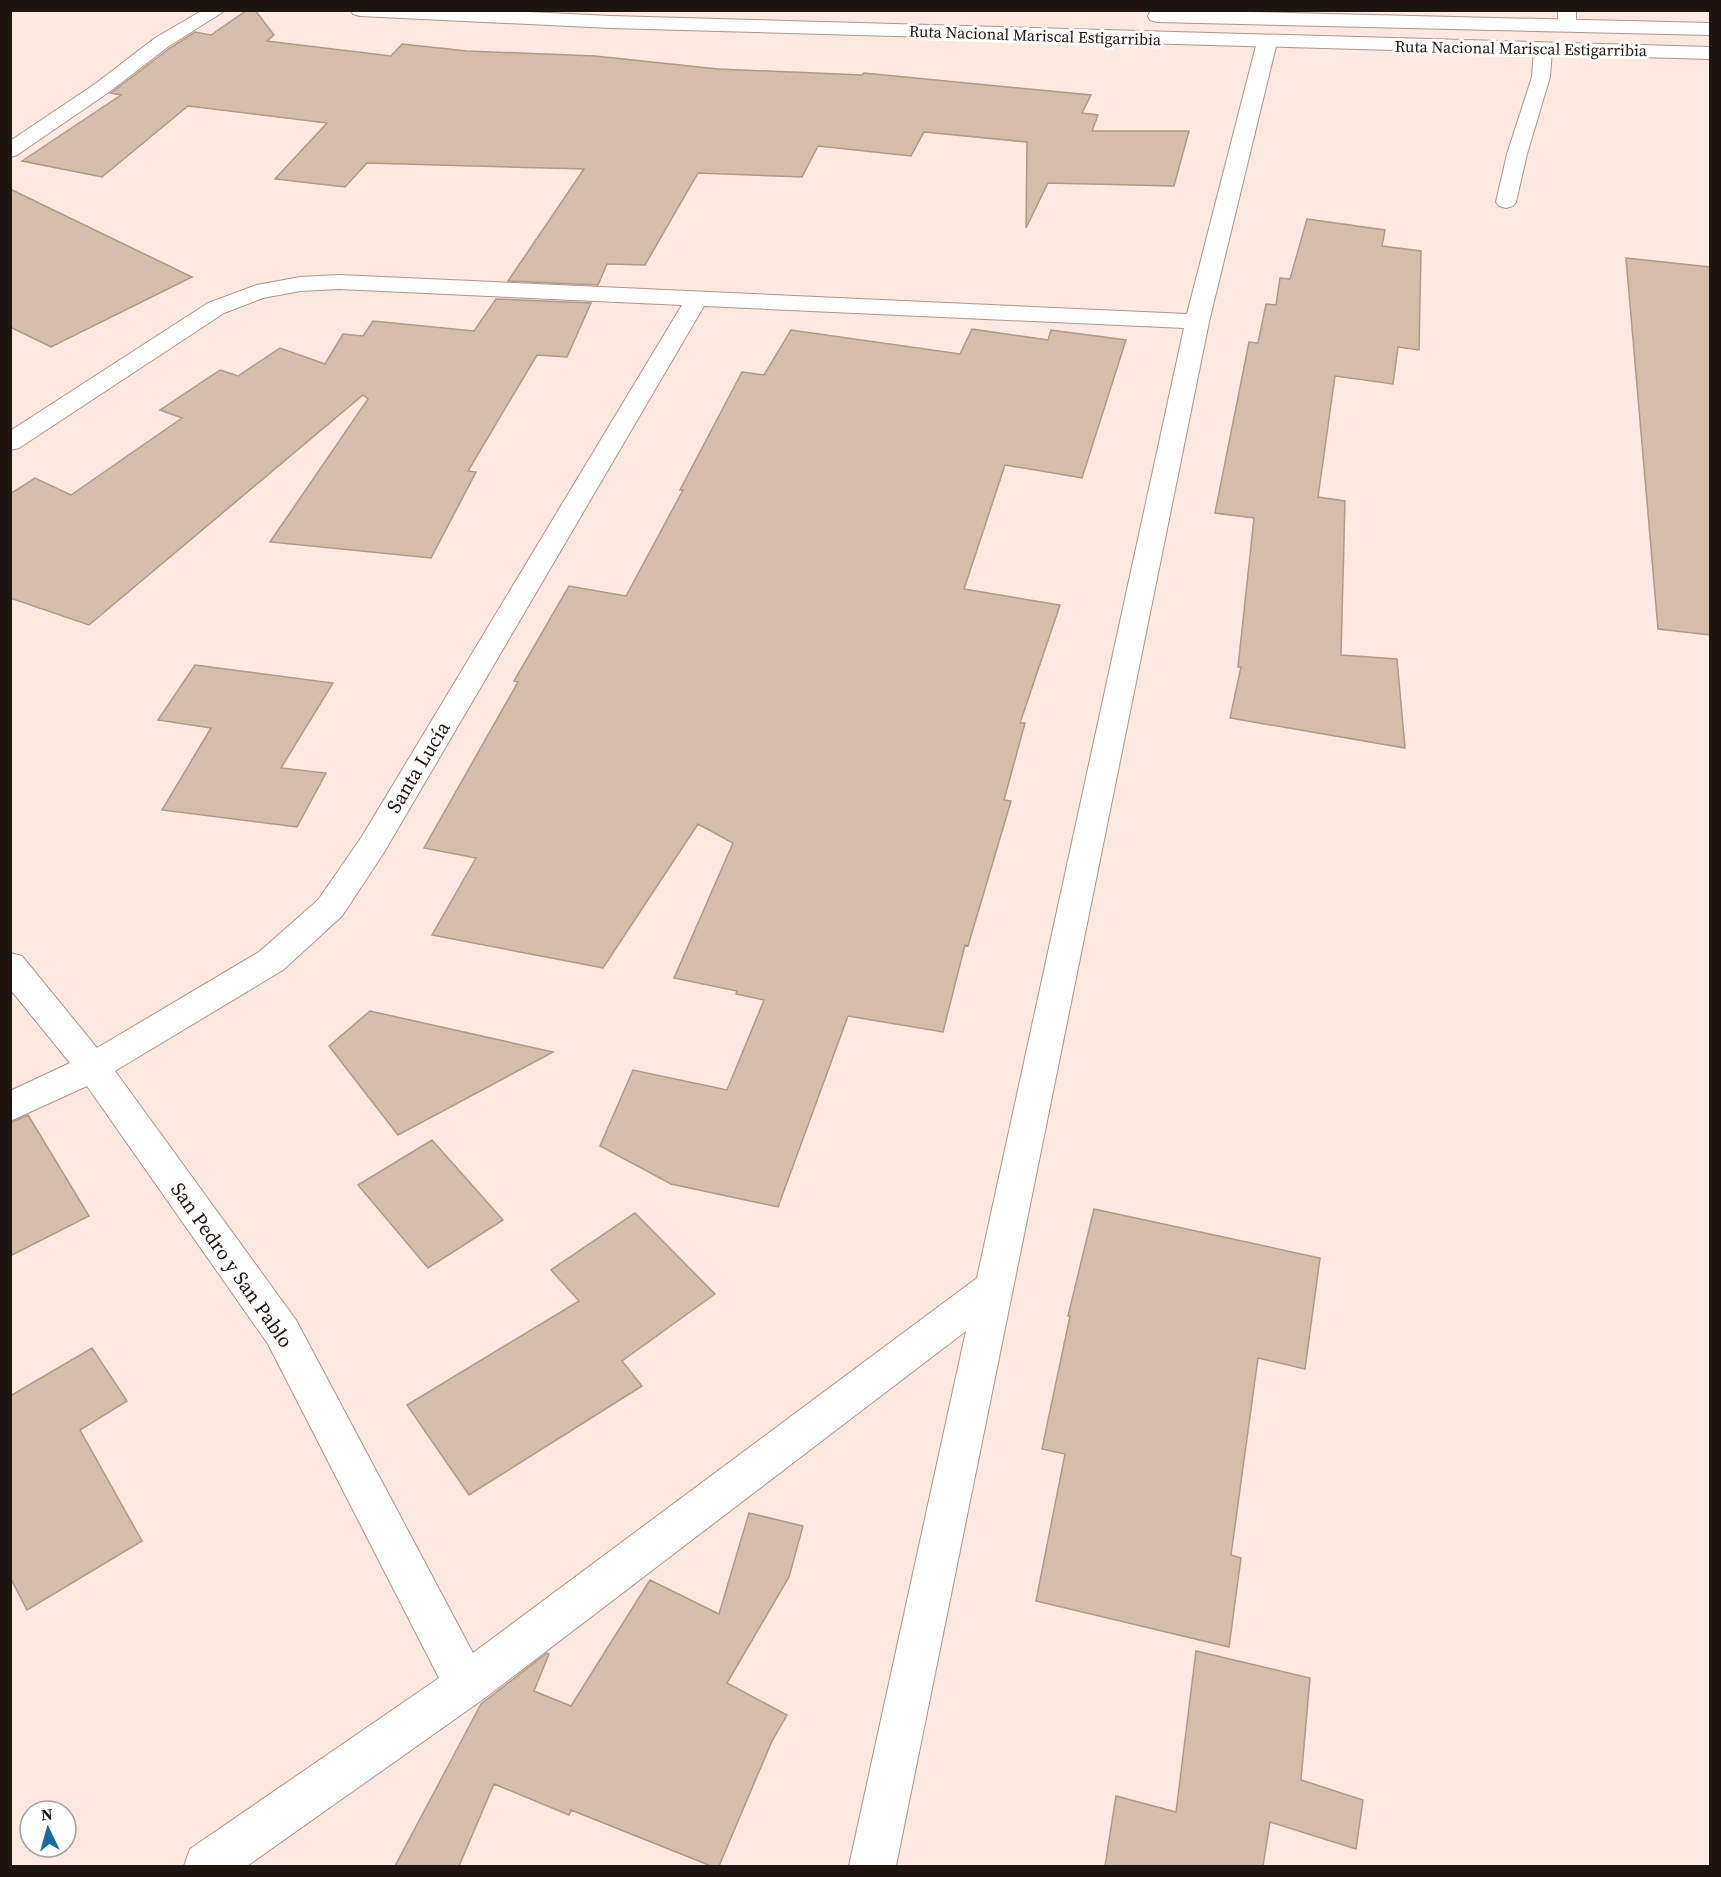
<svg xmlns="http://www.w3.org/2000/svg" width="1721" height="1877" viewBox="0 0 1721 1877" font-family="'Source Serif 4',serif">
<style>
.building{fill:#d4bdab;stroke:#af9987;stroke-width:1.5}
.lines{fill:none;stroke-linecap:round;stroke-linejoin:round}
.service-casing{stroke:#b0948a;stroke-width:2}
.minor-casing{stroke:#b0948a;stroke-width:2}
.trunk-casing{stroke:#b0948a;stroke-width:2}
.service{fill:#fff;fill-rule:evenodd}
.minor{fill:#fff;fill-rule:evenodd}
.trunk{fill:#fff;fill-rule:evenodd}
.labels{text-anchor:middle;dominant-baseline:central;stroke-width:6;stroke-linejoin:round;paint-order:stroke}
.far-street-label{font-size:16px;fill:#1e1410;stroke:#fff}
.street-label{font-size:20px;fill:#1e1410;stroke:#fff}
</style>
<rect width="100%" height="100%" fill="#fbe9e2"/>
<path class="building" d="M247 10H255L274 35 267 41 283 43 391 56 402 44 467 51 595 56 718 69 862 75 864 73 1091 95 1082 113 1098 115 1092 131H1189L1174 186 1048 183 1026 228 1027 142 924 132 911 156 818 146 802 177 698 173 645 265 607 264 598 285 508 281 584 169 367 163 345 187 275 179 327 123 188 106 102 177 22 161 121 95 111 93 170 48 195 32 211 35Z
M10 189 192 277 51 347 10 327Z
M1307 219 1385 230 1382 246 1421 251 1419 350 1398 347 1393 384 1335 376 1318 497 1345 501 1341 655 1397 659 1405 748 1230 718 1241 667H1238L1254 518 1215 513 1249 342 1258 343 1266 304 1276 305 1280 278 1290 279Z
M1626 258 1710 267V635L1658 629Z
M496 299 591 303 567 357 537 355 468 471 476 472 431 558 270 542 368 399 363 395 89 625 10 598V494L35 478 71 495 182 418 160 410 220 370 238 376 280 348 325 364 343 334 363 336 373 321 474 331Z
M972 329 1048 340 1051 330 1126 340 1082 478 1005 465 964 589 1060 605 1020 723H1025L1004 800 1011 801 968 946 965 945 943 1032 848 1016 778 1207 671 1184 600 1146 633 1070 727 1090 764 1000 736 994 737 991 674 978 733 843 698 824 603 968 432 935 476 858 424 848 518 682 514 681 569 586 626 596 683 490H680L742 372 764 375 791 330 960 354Z
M195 665 333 683 281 768 326 773 297 827 162 810 211 728 158 720Z
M370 1011 553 1052 398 1135 329 1046Z
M28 1115 89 1216 10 1256V1123Z
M432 1140 503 1220 428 1268 358 1185Z
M1094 1209 1320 1258 1305 1369 1258 1358 1231 1555 1241 1558 1229 1647 1036 1601 1065 1454 1042 1449 1070 1316H1068Z
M635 1213 715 1294 622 1361 642 1386 469 1495 407 1405 579 1301 551 1270Z
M92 1348 127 1401 80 1430 142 1541 27 1610 10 1577V1396Z
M749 1513 803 1526 789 1577 727 1683 787 1715 772 1741 719 1866H711L571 1810 569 1815 494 1784 459 1866H395L481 1704 547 1653 549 1654 534 1691 571 1706 650 1580 719 1614Z
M1196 1651 1310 1678 1301 1780 1363 1800 1356 1849 1270 1822 1263 1866H1105L1116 1796 1176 1812Z"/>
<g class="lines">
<g class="service-casing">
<path id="service" d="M1543 43 1550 45 1552 49 1550 77 1527 154 1516 202 1513 206 1506 208 1499 206 1496 202 1507 154 1532 77 1534 49 1536 45Z"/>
</g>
<g class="minor-casing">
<path id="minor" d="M203 10H226L169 46 109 92 17 155 10 157V141L95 84 155 38Z
M1558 10H1576V26L1574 30H1560L1558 26Z
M1267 36 1274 38 1277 42 1209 322 896 1866H849L966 1331 482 1700 247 1866H184L190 1849 439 1678 268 1344 87 1086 10 1121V1091L70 1063 10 989V953L22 956 97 1048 259 952 318 900 361 838 682 305 339 289 300 291 263 298 224 313 19 448 10 450V431L208 303 257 285 300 277 339 275 1187 314 1257 42 1260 38ZM704 306 1184 328 977 1278 473 1653 296 1320 115 1071 283 970 342 916 383 854Z"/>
</g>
<g class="trunk-casing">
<path id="trunk" d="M351 10H489L611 16 1710 47V59L611 28 360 16 353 14Z
M1163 10 1710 23V35L1157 22 1150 20 1148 16 1150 12Z"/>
</g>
<use href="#service" class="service"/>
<use href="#minor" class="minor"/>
<use href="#trunk" class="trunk"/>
</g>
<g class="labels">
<g class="far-street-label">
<text transform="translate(1035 35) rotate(2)">Ruta Nacional Mariscal Estigarribia</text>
<text transform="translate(1521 48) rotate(1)">Ruta Nacional Mariscal Estigarribia</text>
</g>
<g class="street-label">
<text transform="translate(418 767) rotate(-59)">Santa Lucía</text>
<text transform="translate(232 1265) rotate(55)">San Pedro y San Pablo</text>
</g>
</g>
<rect width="1721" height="1877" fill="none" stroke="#1e1410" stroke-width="24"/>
<g transform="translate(48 1829) rotate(355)"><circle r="28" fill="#ffffff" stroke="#a5a19f" stroke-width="1.5"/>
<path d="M0-4.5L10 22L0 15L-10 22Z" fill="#166c9d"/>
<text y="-9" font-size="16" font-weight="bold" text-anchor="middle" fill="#1e1410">N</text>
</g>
</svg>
